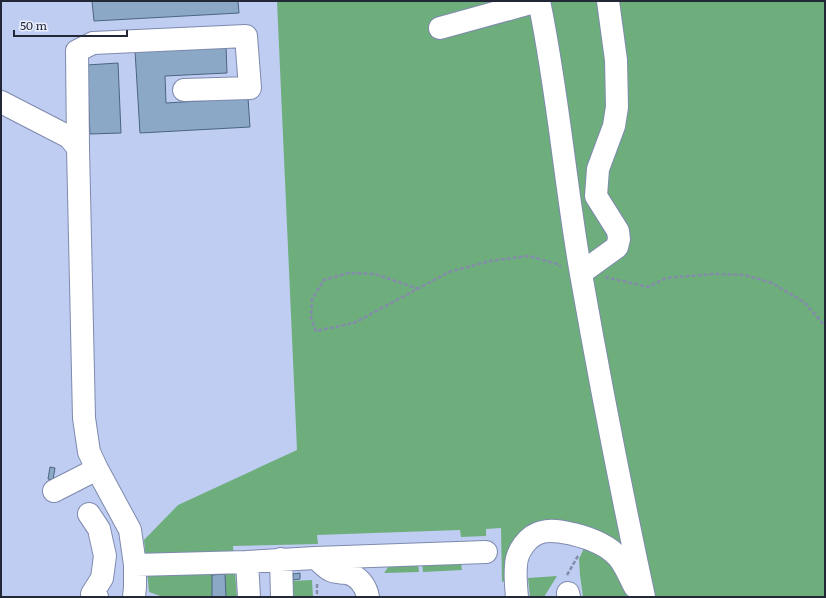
<svg xmlns="http://www.w3.org/2000/svg" width="826" height="598" viewBox="0 0 826 598" font-family="Literata,serif">
<style>
.green{fill:#6eae7c}
.building{fill:#8ba8c6;stroke:#4b6581}
.lines{fill:none;stroke-linecap:round;stroke-linejoin:round}
.minor-casing{stroke:#7e8aad;stroke-width:24}
.path{stroke:#838ca9;stroke-width:2.5;stroke-dasharray:4 2;stroke-linecap:butt}
.minor{stroke:#fff;stroke-width:22}
</style>
<rect width="100%" height="100%" fill="#c0cdf3"/>
<path class="green" d="M277 1H825V597H652L643 548 620 544 542 525 508 580 502 582 501 528 486 529V536L461 537 460 530 317 535 318 544 233 546 237 597H163L149 592 144 540 178 505 297 450Z
M584 548 608 558 625 590 627 597H583L580 575 579 559Z
M422 563H461L462 570 423 572Z
M418 565 419 572 384 573 389 566Z
M557 576 544 597H530L528 578Z
M312 580 313 597H290V581Z"/>
<path class="building" d="M92 1H238L239 13 94 21Z
M226 46 227 73 165 76 166 103 248 98 250 127 140 133 135 51Z
M118 63 121 133 90 134 87 65Z
M50 467 55 468 53 480 48 479Z
M300 573V579L293 580V574Z
M225 574 226 597H212V575Z"/>
<g class="lines">
<g class="minor-casing">
<path id="minor" d="M539 1C558 91 565 184 581 274 600 382 621 490 644 597
M440 28 538 1
M1 102 69 137 78 148 84 418 89 452 97 469 130 530 135 565V587L134 597
M78 148 77 51 93 43 246 36 250 88 184 90
M581 273 617 247 619 239 618 231 596 196 598 169 614 126 617 107 616 60 608 1
M54 491 97 469
M89 514 99 529 105 556 102 578 92 594 97 597
M281 559 282 597
M318 560C321 563 326 568 330 570 334 573 341 572 346 573 358 575 366 586 368 597
M247 562 315 558 486 552
M135 565 247 562 249 597
M568 593 569 597
M517 597C516 587 515 576 516 566 516 552 528 535 542 532 552 529 563 532 573 534 589 538 607 544 618 557 625 565 630 578 635 587"/>
</g>
<path class="path" d="M605 277 648 287 666 278 713 274 745 275 772 283 804 302 825 326
M419 289 375 274 348 273 324 280 312 299 311 318 316 331 354 323 449 272 490 261 529 256 557 264 561 267
M567 575 578 556
M317 584V597"/>
<use href="#minor" class="minor"/>
</g>
<rect width="826" height="598" fill="none" stroke="#232836" stroke-width="4"/>
<path d="M14 30v6h113v-6" fill="none" stroke="#232836" stroke-width="2"/>
<text x="20" y="30" font-size="12" fill="#232836" stroke="#e9effe" stroke-width="3" paint-order="stroke">50 m</text>
</svg>
